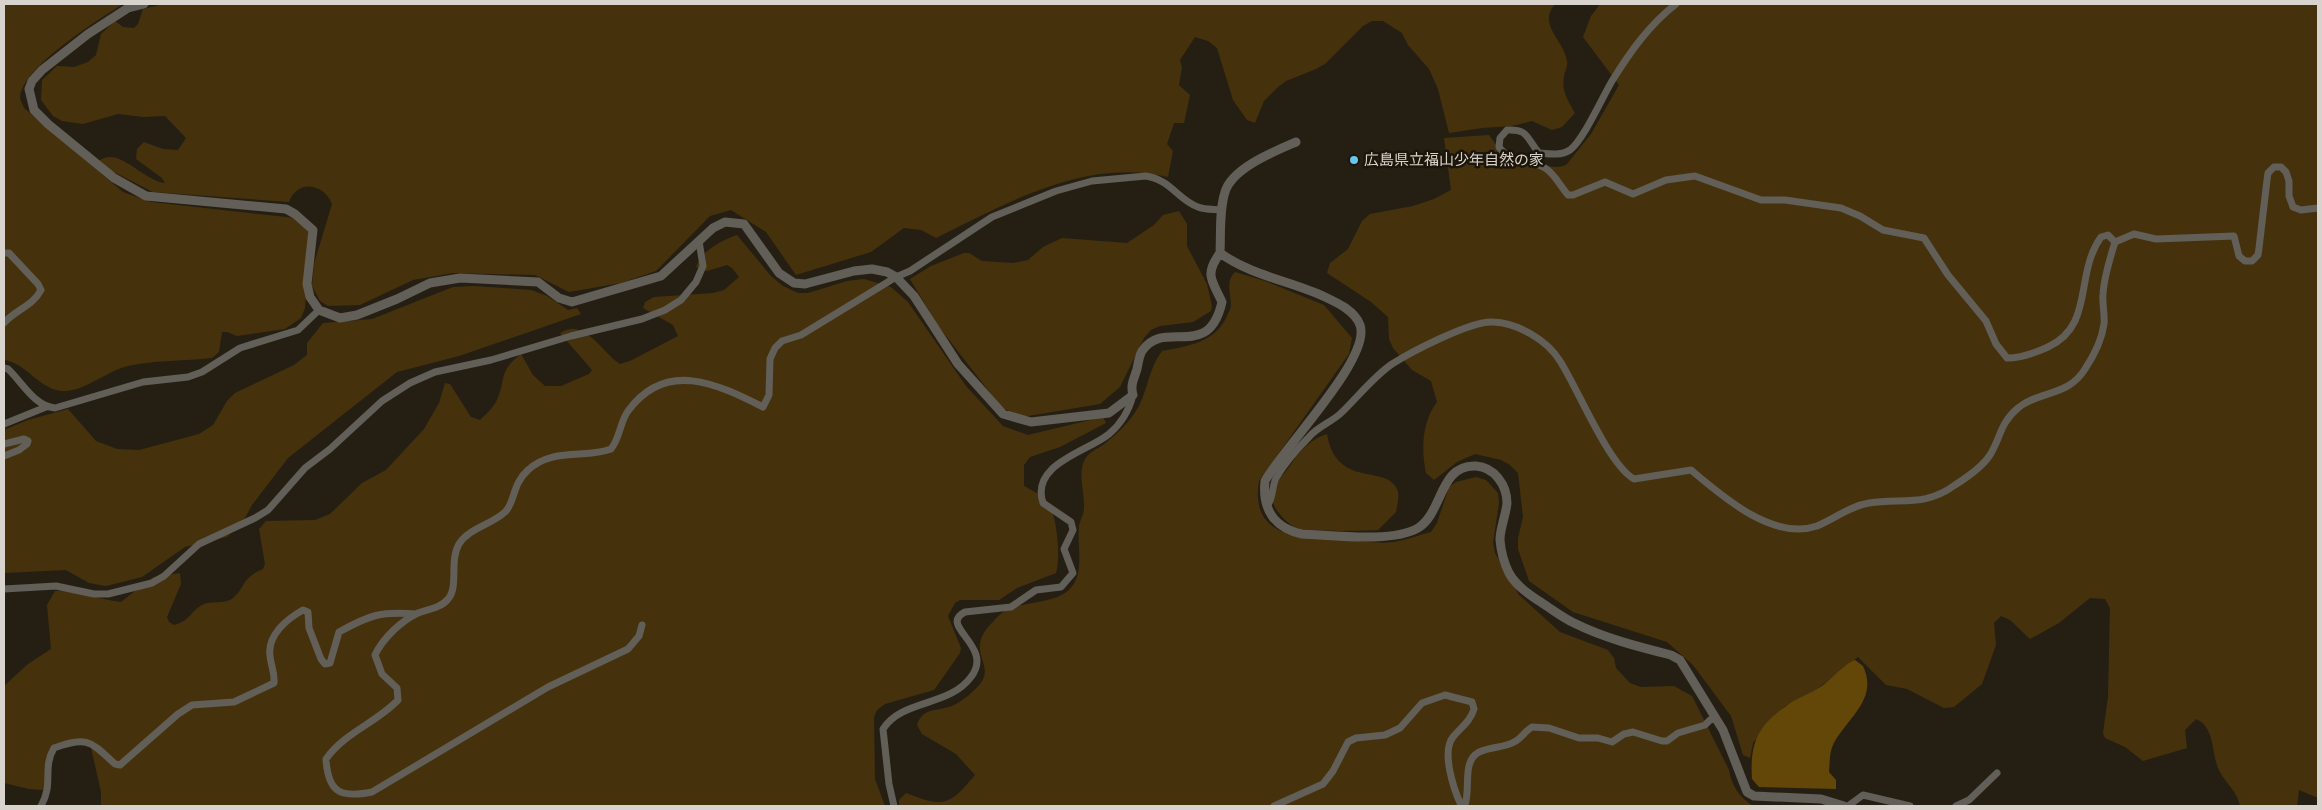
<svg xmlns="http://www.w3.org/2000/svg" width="2322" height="810" viewBox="0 0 2322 810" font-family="'Roboto Condensed','Noto Sans JP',sans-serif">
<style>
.green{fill:#45320c}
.water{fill:#634709}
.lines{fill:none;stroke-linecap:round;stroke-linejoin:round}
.minor{stroke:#625e58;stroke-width:7}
.tertiary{stroke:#625e58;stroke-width:9}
.poi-dot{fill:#68c4f0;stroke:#1c150a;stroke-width:2}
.labels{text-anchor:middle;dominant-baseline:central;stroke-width:5;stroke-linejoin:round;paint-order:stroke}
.poi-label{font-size:15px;fill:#d8d3cc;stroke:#1c150a;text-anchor:start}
</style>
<rect width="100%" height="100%" fill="#251f13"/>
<path class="green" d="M4 4H123C98 20 23 66 20 97 20 100 23 105 24 108L123 192 151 202 295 218 304 224 309 233V244L305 308 301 318 285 329 237 336 227 332H222L219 352 212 358C185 361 155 360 128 366 109 370 83 392 64 391 40 391 27 363 4 360Z
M164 4H1555C1537 25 1564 40 1567 61 1568 66 1565 71 1564 76 1561 91 1568 100 1575 113L1562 127 1552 130 1532 121 1512 126 1482 128 1449 133 1438 89 1429 69 1408 45 1402 33 1383 21H1372L1363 26 1325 64 1316 69 1286 81 1278 87 1264 101 1255 123 1247 120 1233 100 1217 48 1208 41 1195 37 1180 60 1182 67 1179 85 1190 95 1184 123H1174L1167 144 1173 151 1168 177C1086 157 1007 203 936 238L921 230 904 228 871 252 796 275 766 232 731 210 710 216 656 271 621 283 569 292 535 275 453 273 413 280 360 305 328 306 320 301 312 286 314 264 332 204C324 183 297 179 289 202L153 192 112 171 99 161C118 145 143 181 165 183L162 178 136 159 137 149 144 142 163 149 178 150 186 138 165 116 144 117 118 114 83 124 62 121 53 116 41 100 42 80 57 66 74 67 88 62 96 55 101 34 115 21 123 27 134 28 138 24 143 9Z
M1600 4H2318V798L2299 790 2297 806H2240C2237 791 2227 785 2220 772 2211 757 2216 727 2196 719L2185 730 2187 748 2143 761 2125 747 2105 738 2103 733 2108 697 2110 608 2105 599 2090 598 2059 623 2030 639 2010 620 2001 616 1994 623 1996 645 1982 684 1954 707 1944 708 1907 689 1886 685 1858 657 1816 690 1784 707 1753 743 1750 758 1743 755 1731 716 1693 665 1667 642 1573 612 1529 581 1518 549V538L1523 517 1518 473 1510 465 1501 460 1475 454 1457 462 1434 480 1426 473C1421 450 1422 421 1437 402L1431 381 1412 370 1393 348 1389 339 1388 317 1371 302 1327 273 1330 263 1348 249 1362 221 1370 214 1413 206 1434 199 1451 190 1444 138 1489 135C1506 159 1513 166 1543 166 1552 166 1560 169 1567 164L1591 134 1619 85 1583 37 1591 16Z
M1179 211 1187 224V246L1207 284 1212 306 1211 311 1193 322 1160 326 1151 330 1144 338 1120 387 1100 404 1022 417 1002 408 939 327 910 279 931 266 964 253H969L982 261 1013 263 1028 260 1043 247 1062 238 1127 243 1154 225 1163 215Z
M737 235 771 276 783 286 798 293H808L847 281 864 279 891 287 908 302 966 386 1003 426 1028 435 1103 417 1106 423 1060 447 1030 457 1024 465V486C1031 490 1042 495 1047 501 1057 514 1061 558 1056 573L1017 588 999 600H960L955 603 948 616 961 648 960 653 934 690 885 704 877 710 874 717 875 779 885 806H101V792L90 743 54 745 44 790 29 789 4 783V686L28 664 51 649 47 605 55 591C77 590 98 599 121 602L153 577 180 573 181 584 167 617 169 622 174 625C190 621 190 612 202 605 211 600 225 605 233 598 247 586 240 579 263 569L265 564 259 529 266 521 315 520 330 514 362 483 386 470 424 429 439 403 445 383 450 384 471 417 480 420C485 415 492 409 496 402 507 380 497 372 521 354L533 375 545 386H561L589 374 592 370 560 333C585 317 603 354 620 364L630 361 678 336 673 325 643 308 645 302 654 297 713 293 724 290 739 277 732 268 727 265 707 271 696 267C701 251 722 240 737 235Z
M1235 272 1265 281 1324 305 1352 338 1349 354 1259 481C1249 541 1306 538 1347 540 1362 541 1379 544 1394 542 1406 540 1419 535 1431 532L1437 523 1449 487 1456 482 1476 477 1486 480 1498 493 1499 503 1493 543 1495 553 1519 595 1560 632 1608 650 1614 658 1616 668 1630 683 1641 687 1674 686 1692 696 1729 770C1731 785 1740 798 1753 806H899V800L906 793C944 808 949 806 975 775L956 754 922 734 917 725C923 706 939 712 954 705 964 700 973 692 980 684 996 664 965 652 990 625 995 620 1000 613 1007 610 1027 600 1059 605 1073 585 1084 570 1077 544 1079 526 1080 520 1084 514 1084 508 1085 492 1077 474 1085 459 1089 452 1097 449 1103 445 1116 435 1130 422 1139 406 1148 388 1149 368 1162 351 1188 346 1215 343 1227 316 1228 313 1231 309 1231 305 1231 294 1225 282 1235 272Z
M475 286 531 290 547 296 568 310 577 308 581 314 459 356 397 372 288 458 252 505 245 518 227 537 185 547 142 577 106 586 89 583 66 570 4 573V430L28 420 68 409 96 441 117 449 139 450 199 434 213 425 227 401 235 393 294 365 303 358 307 355V343L323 323 372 319 453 287Z
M1327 434C1336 489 1386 464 1397 489 1400 495 1397 506 1396 512L1378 530C1366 531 1306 532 1297 528 1288 525 1273 509 1272 499 1271 487 1283 475 1290 466 1298 452 1312 438 1327 434Z"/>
<path class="water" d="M1855 660 1863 666C1878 698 1850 716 1835 741 1829 751 1830 761 1829 772L1836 780V789L1759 787 1752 779C1750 746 1756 727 1785 707 1796 698 1810 694 1822 686 1830 680 1847 662 1855 660Z"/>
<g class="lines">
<path class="minor" d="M1676 4C1649 25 1630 52 1612 81 1602 98 1584 139 1570 150 1561 156 1549 154 1539 153 1526 138 1529 129 1507 130L1500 138 1499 147C1509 162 1530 159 1545 168 1554 173 1561 187 1568 195H1573L1605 182 1633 194 1666 180 1695 176 1761 200H1785L1841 208 1860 216 1883 230 1924 238 1948 275 1986 321 1996 344 2007 358C2021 358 2035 353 2048 347 2095 325 2074 275 2101 237L2108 235 2115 242
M2115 242 2134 234 2156 239 2234 236 2239 256 2245 261H2252L2258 255 2259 248 2267 180 2268 173 2274 167H2281L2286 172 2289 181V196L2293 207 2301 210 2318 208
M4 253H9L38 284 41 290C33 306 15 310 4 323
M4 368 8 369C22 382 34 406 55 408L143 382 188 377 202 372 240 348 298 330 319 310
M4 424 46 407
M4 444 24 439 28 441 27 444 19 450 4 456
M1267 506C1273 500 1272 486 1276 478 1284 464 1298 448 1310 436 1318 427 1331 422 1340 414 1357 398 1373 377 1392 364 1411 352 1472 320 1493 322 1518 323 1547 340 1560 361 1578 389 1608 464 1634 479L1691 470C1723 497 1773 541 1817 526 1834 519 1850 506 1869 503 1902 498 1925 507 1955 485 1966 478 1983 466 1990 455 2001 437 2000 423 2018 408 2040 390 2068 397 2085 369 2093 357 2102 339 2104 324 2105 314 2102 304 2103 294 2104 276 2110 259 2115 242
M4 589 56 586 94 594H108L152 583 164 576 199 544 255 518 268 510 305 468 330 449 382 401 410 383 435 372 491 360 571 336 642 319 665 310 681 300 696 282 703 266 699 241
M642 625 639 636 628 649 548 687 372 792C342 798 328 794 326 759 344 733 376 723 398 700L397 688 382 674 375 655C383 638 401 621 418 613 428 609 441 608 448 599 459 587 449 561 459 544 469 528 491 525 505 512 515 503 512 484 528 470 553 447 586 459 611 449 620 438 620 422 628 411 666 359 717 384 763 407L769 395 770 359 775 348 782 341 801 335 896 277 910 271 992 217 1056 191 1092 181 1146 176C1171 180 1178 200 1198 207 1205 210 1214 209 1222 210
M41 806C54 784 42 768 54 748 88 736 90 741 115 764L120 765 178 714 192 705 234 702 274 683C275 673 271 666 270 656 267 635 287 619 303 610L308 612 309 628 321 659 325 664 330 663 339 632C370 615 381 611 416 614
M894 806 889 784 883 729C902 699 949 707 971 677 995 646 937 626 965 612L1011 607 1036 590 1061 587 1073 573 1064 549 1073 530 1071 522 1043 503C1030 464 1087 452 1109 434 1122 423 1129 411 1133 395
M1274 806 1323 784 1333 771 1348 742 1356 738 1385 735 1400 728 1422 703 1445 695 1472 702 1474 709C1470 722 1461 727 1453 737 1441 752 1454 790 1461 805H1465C1469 792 1466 778 1469 766 1474 744 1498 751 1514 742 1521 739 1525 731 1532 727L1549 728 1579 738H1598L1612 742 1624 734 1633 732 1662 741H1667L1678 733 1705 725 1710 720 1714 719
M1848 806 1863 795 1910 806
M1956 806 1969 800 1997 773"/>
<path class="tertiary" d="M144 4 128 8 88 34 42 70 32 81 29 89 34 110 48 124 114 178 146 196 286 209 295 214 313 230 307 284 310 297 319 310 340 318 357 315 397 299 430 283 460 278 538 282 559 298 572 302 661 276 713 228 725 222 744 224 779 273 794 283 805 284 854 271 872 269 887 272 896 277 914 296 958 364 1003 414 1031 422 1109 413 1133 395C1130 385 1134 379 1137 369 1138 364 1139 356 1142 351 1165 317 1208 363 1222 302 1212 280 1204 275 1220 253
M1296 142C1275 151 1232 168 1225 192 1219 211 1221 234 1220 253 1252 276 1291 281 1325 297 1338 303 1355 311 1360 325 1372 358 1282 449 1265 481 1262 509 1274 528 1302 534 1332 535 1393 543 1418 528 1443 513 1439 464 1476 466 1494 467 1507 485 1507 503 1506 515 1500 528 1500 540 1501 552 1504 563 1509 573 1516 586 1530 595 1542 603 1553 610 1563 618 1574 623 1604 638 1639 647 1671 655L1680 660 1723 730 1747 792 1754 796 1821 799 1844 806"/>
</g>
<circle class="poi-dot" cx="1354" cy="160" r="5"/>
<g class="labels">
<g class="poi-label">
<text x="1364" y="160">広島県立福山少年自然の家</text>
</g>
</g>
<rect width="2322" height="810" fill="none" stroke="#d8d3cc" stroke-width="10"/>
</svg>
